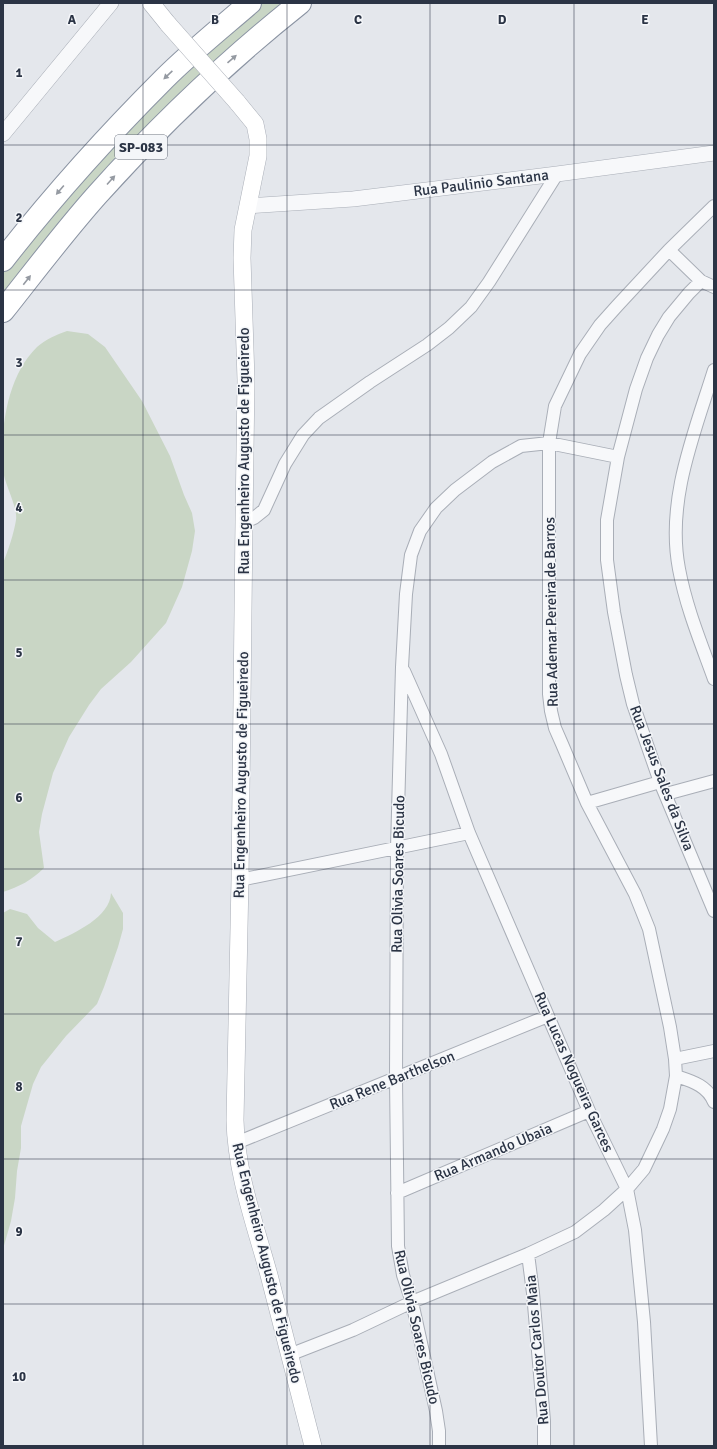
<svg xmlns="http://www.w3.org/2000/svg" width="717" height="1449" viewBox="0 0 717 1449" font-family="Signika,sans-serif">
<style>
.green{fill:#c9d6c5}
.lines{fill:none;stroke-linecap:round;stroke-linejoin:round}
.minor-casing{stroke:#a9aeb7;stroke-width:14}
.tertiary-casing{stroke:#a9aeb7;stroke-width:16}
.secondary-casing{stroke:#a9aeb7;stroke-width:18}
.motorway-casing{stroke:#8b94a3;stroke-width:24}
.minor{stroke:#f7f8fa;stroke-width:12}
.tertiary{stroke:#f7f8fa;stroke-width:15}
.secondary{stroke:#fff;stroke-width:17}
.motorway{stroke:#fff;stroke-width:22}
.secondary-bridge-casing{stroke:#a9aeb7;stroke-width:18;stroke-linecap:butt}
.secondary-bridge{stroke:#fff;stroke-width:17}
.oneway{fill:#959aa2}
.grid{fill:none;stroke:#2b3445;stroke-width:1;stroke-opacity:0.55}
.labels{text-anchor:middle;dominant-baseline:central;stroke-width:3;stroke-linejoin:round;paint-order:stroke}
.shield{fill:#f4f6f9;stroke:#676e7b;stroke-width:1}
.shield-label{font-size:14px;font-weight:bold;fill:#2b3445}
.street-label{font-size:15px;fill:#2b3445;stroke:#f4f6f9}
.grid-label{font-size:13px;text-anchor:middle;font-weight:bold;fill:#2b3445;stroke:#f4f6f9;stroke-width:3;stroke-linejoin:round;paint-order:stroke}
</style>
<rect width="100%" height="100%" fill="#e4e7ec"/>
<path class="green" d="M261 3H289L3 300V272L21 249 151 105Z
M67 331 88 334 105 347 142 401 170 456 184 495 192 513 195 531 192 551 182 587 166 623 131 662 101 689 89 705 69 737 53 773 42 814 39 832 44 868C32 880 19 887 3 892V563C8 551 14 533 16 520 18 507 4 483 3 470 0 429 7 376 37 347 46 339 56 335 67 331Z
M111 893 123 913V929L118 947 104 987 97 1004 66 1036 41 1067 33 1084 21 1126V1148L17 1171 15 1198 11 1221 3 1249V913L10 909 27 914 38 928 55 942C75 933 110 917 111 893Z"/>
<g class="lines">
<g class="minor-casing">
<path id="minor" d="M669 250 701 281 714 287
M701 281 689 293 669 317 658 335 647 358 636 389 618 457 607 520V560L614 612 626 675 633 704 660 782 714 911
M714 370C694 434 666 501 679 569 686 607 701 643 714 679
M244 522 254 518 264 510 285 464 303 435 319 418 370 382 427 345 449 328 471 307 489 282 557 174
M404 671 441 754 469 833 589 1111 627 1189 635 1230 644 1322 651 1446
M666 794 714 781
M587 803 660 782
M240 880 469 833
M675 1059 714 1051
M676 1076C691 1081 707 1085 714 1102
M236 1143 548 1016
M397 1193 589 1111
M528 1254 533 1293 544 1421V1446
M289 1355 353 1330 412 1302 528 1254 575 1232 604 1210 627 1189 644 1169 663 1129 670 1109 676 1076 675 1059 670 1027 649 929 635 894 587 803 562 744 555 728 551 711 549 694V443L555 406 580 354 600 325 617 306 669 250 714 206
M439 1446V1431L436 1411 412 1302 403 1275 398 1246 396 1079 397 848 402 667 406 594 411 555 420 531 436 508 455 490 492 462 521 446 549 443 618 457"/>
</g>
<g class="tertiary-casing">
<path id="tertiary" d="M3 134 111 3
M248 206 353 199 557 174 714 153"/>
</g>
<g class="secondary-casing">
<path id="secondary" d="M151 3 168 24
M237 102 255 124 258 139V156L243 230 242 258 246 380 244 522 240 880 235 1120C236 1173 255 1224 269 1275 284 1332 298 1389 313 1446"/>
</g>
<g class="motorway-casing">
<path id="motorway" d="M3 260C53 196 106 137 164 79 191 52 221 28 250 3
M3 311C34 272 64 232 97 195 159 126 227 61 300 3"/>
</g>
<use href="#minor" class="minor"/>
<use href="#tertiary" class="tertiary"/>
<use href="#secondary" class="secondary"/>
<use href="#motorway" class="motorway"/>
<g class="secondary-bridge-casing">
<path id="secondary-bridge" d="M168 24 237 102"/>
</g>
<use href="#secondary-bridge" class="secondary-bridge"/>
</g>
<defs><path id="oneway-solid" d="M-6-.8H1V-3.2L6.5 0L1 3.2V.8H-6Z"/></defs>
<g class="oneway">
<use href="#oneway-solid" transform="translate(232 59) rotate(-41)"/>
<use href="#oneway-solid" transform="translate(168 75) rotate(137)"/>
<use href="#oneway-solid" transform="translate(111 180) rotate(-48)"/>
<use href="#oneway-solid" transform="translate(60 190) rotate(130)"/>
<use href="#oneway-solid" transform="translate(27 280) rotate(-52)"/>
</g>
<path class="grid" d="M143 3V1446M287 3V1446M430 3V1446M574 3V1446M3 145H714M3 290H714M3 435H714M3 580H714M3 724H714M3 869H714M3 1014H714M3 1159H714M3 1304H714"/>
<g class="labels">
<rect class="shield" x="115" y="135" width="52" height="24" rx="3"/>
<g class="shield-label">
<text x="141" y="147">SP-083</text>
</g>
<g class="street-label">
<text transform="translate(481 183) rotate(-7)">Rua Paulinio Santana</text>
<text transform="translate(244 451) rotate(-90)">Rua Engenheiro Augusto de Figueiredo</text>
<text transform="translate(551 612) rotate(-91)">Rua Ademar Pereira de Barros</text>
<text transform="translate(241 775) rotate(-89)">Rua Engenheiro Augusto de Figueiredo</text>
<text transform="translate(662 778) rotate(69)">Rua Jesus Sales da Silva</text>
<text transform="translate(398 874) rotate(-89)">Rua Olivia Soares Bicudo</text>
<text transform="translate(574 1072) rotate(66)">Rua Lucas Nogueira Garces</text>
<text transform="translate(392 1080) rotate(-22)">Rua Rene Barthelson</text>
<text transform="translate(493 1152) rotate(-23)">Rua Armando Ubaia</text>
<text transform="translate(267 1263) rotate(76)">Rua Engenheiro Augusto de Figueiredo</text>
<text transform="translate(417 1327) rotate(77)">Rua Olivia Soares Bicudo</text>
<text transform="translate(537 1350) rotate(-95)">Rua Doutor Carlos Maia</text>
</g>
</g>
<g class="grid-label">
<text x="72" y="24">A</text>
<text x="215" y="24">B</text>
<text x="358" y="24">C</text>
<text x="502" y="24">D</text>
<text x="645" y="24">E</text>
<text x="19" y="77">1</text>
<text x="19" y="222">2</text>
<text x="19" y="367">3</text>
<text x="19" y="512">4</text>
<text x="19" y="657">5</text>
<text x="19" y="802">6</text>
<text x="19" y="946">7</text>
<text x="19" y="1091">8</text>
<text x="19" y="1236">9</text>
<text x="19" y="1381">10</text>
</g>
<rect width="717" height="1449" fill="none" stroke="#2b3445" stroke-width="8"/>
</svg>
